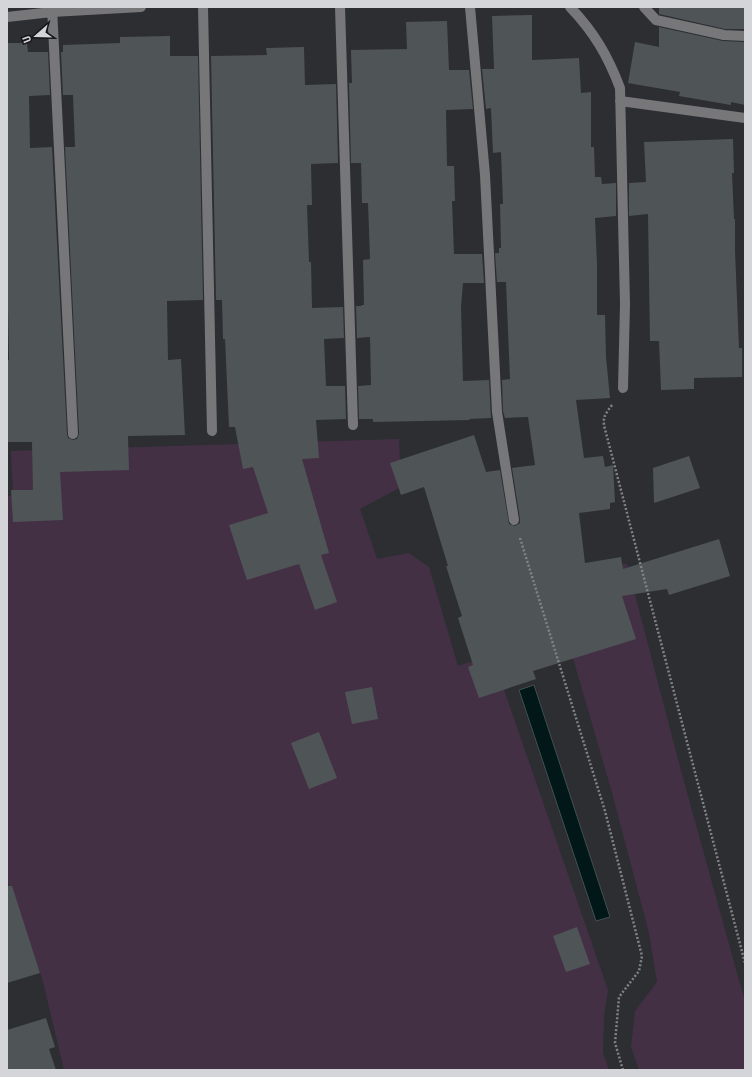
<svg xmlns="http://www.w3.org/2000/svg" width="752" height="1077" viewBox="0 0 752 1077" font-family="'Roboto Condensed',sans-serif">
<style>
.green{fill:#443045}
.water{fill:#021718;stroke:#415052}
.building{fill:#4f5457}
.lines{fill:none;stroke-linecap:round;stroke-linejoin:round}
.path{stroke:#828387;stroke-width:2.5;stroke-dasharray:2 2;stroke-linecap:butt}
.minor{stroke:#777779;stroke-width:10}
</style>
<rect width="100%" height="100%" fill="#2c2e32"/>
<path class="green" d="M399 439 401 487 360 509 377 559 409 553 429 567 458 666 492 655 608 990 604 1016 603 1053 609 1070H64L42 978 7 880V496H13L11 451Z
M627 564 680 767 745 1002V1070H639L631 1047 635 1011 657 982 649 933 611 789 547 569Z"/>
<path class="water" d="M534 685 610 917 596 921 519 690Z"/>
<path class="building" d="M659 7H745V29H725L659 14Z
M532 15V60L579 58 581 93 591 92V147H594L595 177H601L602 184 616 183V216L595 218 597 264V315H605L606 357 610 398 576 400 584 458 603 456 605 467 613 465 615 502 610 503V509L579 513 585 563 621 557 623 569 719 539 730 576 669 595 667 589 622 596 636 639 533 671 536 679 479 698 468 667 473 665 458 618 462 616 446 566H448L424 487 401 495 390 463 474 435 486 472 500 470 509 524 515 526 520 523V519L512 468 535 465 528 417 505 418 503 411 502 380 510 379 506 282H497L495 253H499V248H501L500 204H503L501 152 493 153 491 108 486 109 482 69H494L492 16Z
M447 21 449 70H469L473 109 446 110 447 166H454L455 201H452L454 254H482L484 283H463L461 307 463 381 489 380 491 418 469 419 470 420 373 422V419H359L358 386 371 385 370 337 357 338 356 306H362L361 305H364L363 260 370 259 368 203H362L361 163H351L349 83H352L351 50 407 49 406 22Z
M659 27 723 41 745 42V105L731 102V105L679 96 680 92 628 83 635 42 659 47Z
M170 36V56H198L203 300 167 301 168 360 181 359 185 435 128 436 129 470 60 472 63 520 13 522 11 490H33L32 442H7V360H9L8 311H7V43H27L28 52H48L50 95 29 96 30 148 52 147 67 434 68 438 73 440 77 439 79 434 65 147H75L73 95H63L61 52H63V45L120 43V37Z
M304 47 305 85 336 84 338 163 311 164 312 205H307L309 262H311L312 308 343 307 344 338 324 339 326 386H345L346 419 316 420 319 458 302 459 329 553 321 555 337 602 315 610 299 564 247 580 229 525 268 513 253 467 243 469 235 427H229L225 339H223L222 300H216L211 56 267 55 266 48Z
M733 139 734 173H732L734 219H735V251L739 348H742V377L694 378V389L661 390 659 341H650L648 214 629 216V183L646 182 644 142Z
M689 456 700 488 654 503 653 468Z
M372 687 378 719 352 724 345 692Z
M319 732 337 778 309 789 291 743Z
M7 886H12L40 973 7 983Z
M577 927 590 964 566 972 553 936Z
M46 1018 55 1047 49 1049 56 1070H7V1030Z"/>
<g class="lines">
<path class="path" d="M612 405C603 417 602 419 606 433L745 963
M520 538 605 811 642 956 639 971 619 997 615 1043 623 1070"/>
<path class="minor" d="M52 7 73 434
M203 7 212 431
M340 7 353 425
M470 7 485 175 497 412 514 520
M570 7C594 32 608 56 620 88L625 304 623 388
M644 7 656 20 724 35 745 36
M7 17 52 12 141 7
M620 101 745 118"/>
</g>
<rect width="752" height="1077" fill="none" stroke="#d4d5d8" stroke-width="16"/>
<g transform="translate(36 36) rotate(250)" stroke="#151618" stroke-width="3" paint-order="stroke">
<path d="M0-3L7 15L0 10L-7 15Z" fill="#d4d5d8"/>
<text y="-6" font-size="11" font-weight="bold" text-anchor="middle" fill="#d4d5d8">U</text>
</g>
</svg>
